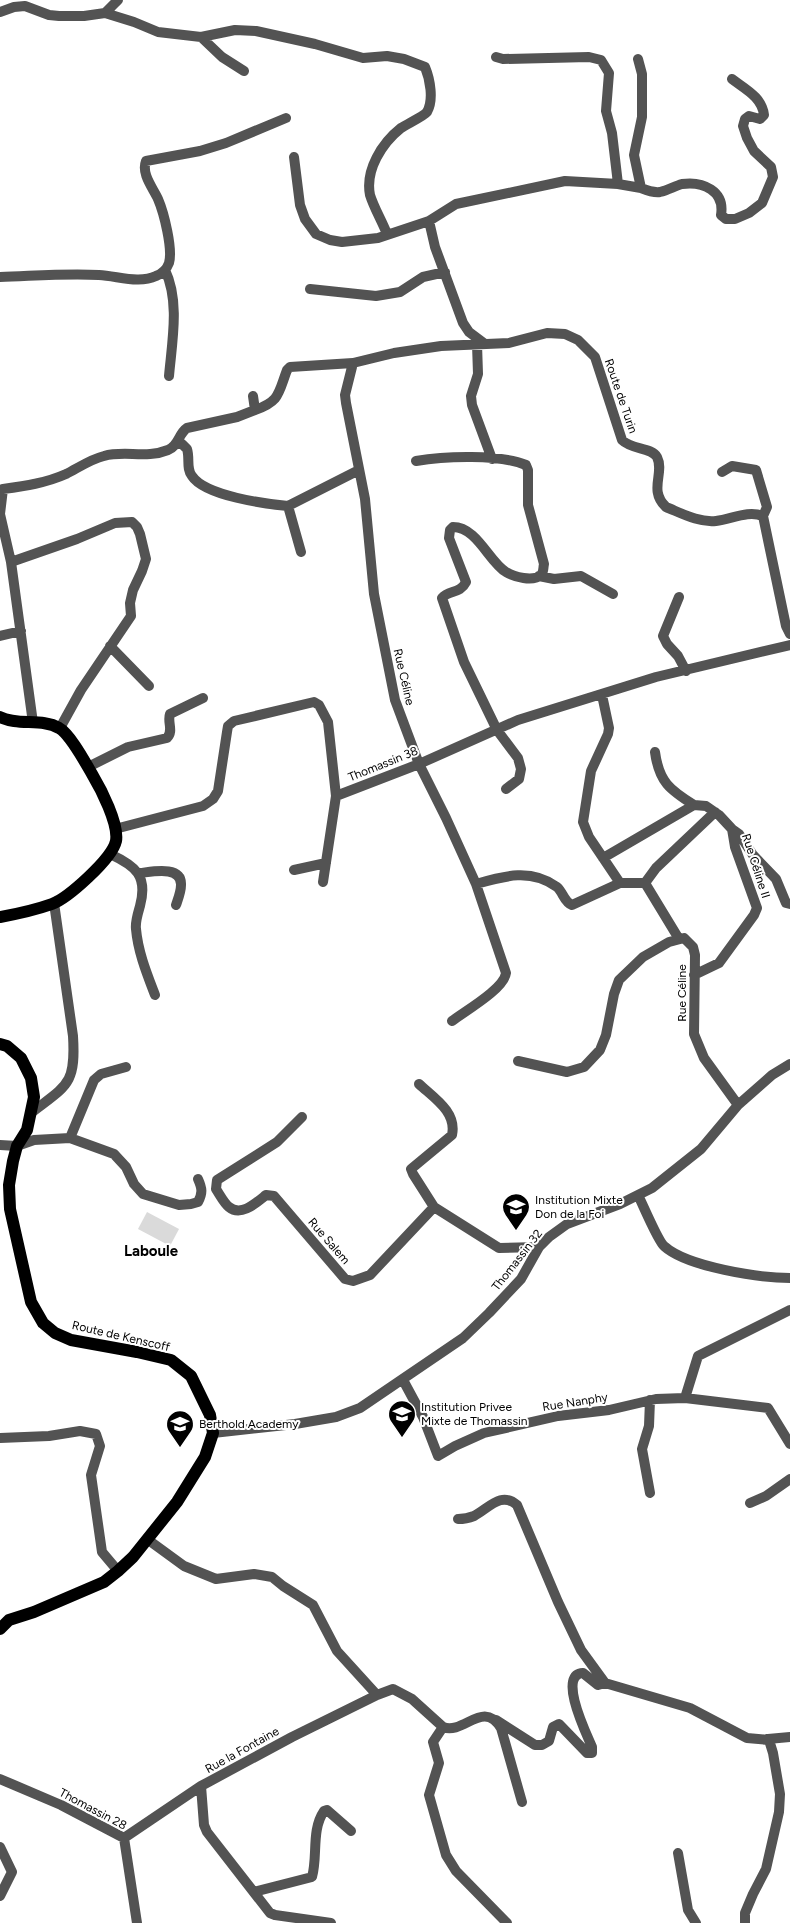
<svg xmlns="http://www.w3.org/2000/svg" width="790" height="1923" viewBox="0 0 790 1923" font-family="Figtree,sans-serif">
<style>
.green{fill:#dadada}
.lines{fill:none;stroke-linecap:round;stroke-linejoin:round}
.minor{stroke:#535353;stroke-width:10}
.major{stroke:#000;stroke-width:12}
.labels{text-anchor:middle;dominant-baseline:central;stroke-width:4;stroke-linejoin:round;paint-order:stroke}
.street-label{font-size:12px;fill:#000;stroke:#fff}
.poi-label{font-size:12px;fill:#000;stroke:#fff;text-anchor:start}
.quarter-label{font-size:15px;font-weight:bold;fill:#000;stroke:#fff}
</style>
<rect width="100%" height="100%" fill="#fff"/>
<path class="green" d="M147 1212 179 1229 170 1246 138 1229Z"/>
<g class="lines">
<path class="minor" d="M0 12 14 7 25 6 49 15 59 16H84L105 13 134 22 158 32 201 37
M105 13 118 0
M496 57 503 59 589 57 601 60 609 73 606 111 612 133 618 184
M244 71 222 57 201 37 235 30 256 31 315 44 363 58 387 56 404 59 425 67C430 79 434 100 427 112 424 116 407 124 401 128 382 143 365 170 370 195 374 208 382 221 387 234
M294 157 300 205 305 219 316 234 330 240 342 242 378 238 429 221 456 204 565 181 618 184 641 188 634 155 642 117V74L638 59
M641 188C646 190 654 193 660 192 668 190 675 186 682 184 703 181 725 191 721 215L726 219H735L749 213 762 203 773 177 771 167 754 151 747 138 743 126 745 119 749 116 760 119 764 115C762 97 745 89 732 79
M429 221 435 247 463 323 469 332 485 344
M165 270C180 301 172 342 169 376
M0 277C33 276 67 273 99 275 118 276 139 284 156 276 161 274 167 269 169 263 173 249 164 213 158 199 153 188 141 174 146 161L200 151 226 143 286 118
M310 289 376 296 400 292 423 277 445 272
M477 344 478 374 471 396 472 405 492 459
M255 410C280 401 278 394 287 370L290 367 353 363
M177 444H182L187 449C190 458 186 469 192 476 205 496 266 504 288 506L301 552
M416 461C445 456 499 454 526 465L528 470V505L544 564C543 568 544 572 541 575 533 582 514 577 506 572 489 562 477 527 453 527L450 530 449 538 466 582C460 594 449 590 442 598L464 662 497 730 518 758 521 769 519 779 506 789
M722 472 732 466 756 470 767 507 763 516
M288 506 359 470
M11 562 77 539 115 523 132 522 137 527 140 534 146 559 142 571 133 590 130 603 131 616 81 690 60 728
M539 576 554 579 581 576 613 594
M679 597 663 636 667 644 678 656 686 671
M0 636 21 631
M110 646 149 686
M602 695 609 728 608 734 591 771 583 822 589 837 620 883
M33 723 11 562 0 514 3 489C25 486 46 483 66 474 78 468 91 459 104 456 125 450 146 459 168 450 179 446 178 434 187 428L237 417 255 410 253 396
M655 752C659 782 670 790 694 805
M88 767 128 747 167 738C174 731 167 722 170 714L203 698
M336 796 419 764 518 720 656 677 790 645
M115 829 203 806 213 799 218 791 227 732 228 726 234 721 314 702 319 705 328 722 336 796 323 882
M732 829 739 834 753 855 776 879 786 903 790 904
M110 854C136 866 148 876 140 906 138 913 135 922 136 929 138 952 147 974 155 995
M603 858 694 805 706 806 719 815 732 829 735 847 757 908 754 915 719 963 694 975
M294 870 326 863
M140 873C151 872 182 865 181 885 181 892 178 899 176 905
M645 883 656 868 715 812
M476 884C504 876 531 868 557 887 563 892 564 902 572 905L620 883H645L679 939
M452 1021C465 1011 504 989 506 973L476 884 446 818 419 764 395 700 374 594 365 499 346 403 345 395 353 363 394 353 441 346 509 343 547 333 565 334 578 340 595 357 622 440C632 450 651 447 657 457 665 473 648 490 666 507 681 513 699 523 716 521 732 519 748 510 763 516L786 626 790 634
M518 1061 567 1072 584 1067 600 1050 606 1035 614 994 619 980 643 957 669 942 684 938 693 947 695 955 694 1034 704 1058 738 1105
M419 1084C434 1098 457 1112 452 1135L411 1169 413 1174 434 1207 499 1248 539 1247
M31 1113C67 1085 76 1085 73 1036L54 903
M302 1117 277 1142 217 1180 216 1189C220 1195 224 1203 229 1207 241 1217 256 1203 266 1195L274 1196 345 1279 353 1281 370 1275 434 1207
M70 1138 94 1080 101 1074 126 1067
M0 1145 17 1146 34 1140 70 1138 114 1154 126 1167 134 1184 143 1194 179 1205 191 1204 198 1202C203 1193 202 1188 198 1179
M638 1195C643 1205 658 1241 664 1246 687 1267 760 1278 790 1278
M403 1380 423 1417 438 1456 455 1446 484 1433 558 1416 609 1410 656 1399 685 1398 768 1408 790 1444
M685 1398 698 1356 790 1310
M213 1433 295 1424 336 1417 360 1408 463 1338 489 1313 521 1279 539 1247 549 1237 567 1224 620 1204 652 1188 701 1149 738 1105 772 1075 790 1064
M0 1438 49 1436 80 1431 96 1434 100 1446 91 1475 102 1552 118 1571
M650 1493 642 1449 649 1426 650 1400
M750 1503 766 1496 790 1479
M458 1519C463 1519 469 1518 474 1516 489 1508 501 1491 517 1505L558 1602 581 1650 605 1683
M147 1539 184 1566 216 1579 254 1574 272 1577 283 1586 313 1605 337 1651 377 1695 393 1689 412 1699 443 1727C464 1735 483 1699 501 1728L522 1802
M496 1720 535 1745H542L549 1741 553 1727 559 1724 587 1753H592V1747C587 1735 557 1674 583 1673L598 1685 605 1683 690 1708 747 1738 769 1740 773 1753 780 1794 779 1812 766 1869 753 1894 745 1913V1923
M443 1727 433 1742 439 1763 429 1795 446 1855 456 1871 507 1923
M768 1739 790 1737
M0 1779 61 1805 124 1838 137 1923
M201 1786 204 1825 207 1832 270 1913 275 1915 331 1923
M124 1838 201 1786 292 1737 377 1695
M0 1847 12 1872 0 1896
M678 1853 688 1910 696 1923
M254 1892 312 1877C318 1856 311 1830 324 1811L327 1810 351 1831"/>
<path class="major" d="M0 717C18 726 42 718 59 728 70 734 85 762 92 774 101 789 119 824 116 841 112 859 68 898 52 904 35 910 17 914 0 917
M0 1044 7 1046 21 1058 31 1078 34 1097 27 1130 17 1146 13 1161 9 1185 10 1209 31 1302 43 1323 55 1333 71 1340 137 1352 171 1360 191 1376 210 1415 213 1433 205 1457 177 1502 133 1557 118 1571 104 1582 34 1612 9 1620 0 1629"/>
</g>
<defs>
<g id="school-pin" transform="scale(1.4375)"><path d="M0 17L-7.5 6A9.5 9.5 0 1 1 7.5 6Z" fill="#000" stroke="#fff"/><path d="M0-5L7-2L0 1L-7-2ZM-4 1L0 2.5L4 1V4Q0 6-4 4Z" fill="#fff"/></g>
</defs>
<g fill-rule="evenodd">
<use href="#school-pin" x="516" y="1207"/>
<use href="#school-pin" x="402" y="1414"/>
<use href="#school-pin" x="180" y="1424"/>
</g>
<g class="labels">
<g class="street-label">
<text transform="translate(621 396) rotate(71)">Route de Turin</text>
<text transform="translate(404 677) rotate(77)">Rue Céline</text>
<text transform="translate(383 764) rotate(-22)">Thomassin 38</text>
<text transform="translate(756 866) rotate(72)">Rue Céline II</text>
<text transform="translate(682 993) rotate(-90)">Rue Céline</text>
<text transform="translate(329 1241) rotate(49)">Rue Salem</text>
<text transform="translate(517 1260) rotate(-52)">Thomassin 32</text>
<text transform="translate(121 1336) rotate(13)">Route de Kenscoff</text>
<text transform="translate(575 1402) rotate(-9)">Rue Nanphy</text>
<text transform="translate(242 1750) rotate(-29)">Rue la Fontaine</text>
<text transform="translate(93 1809) rotate(28)">Thomassin 28</text>
</g>
<g class="poi-label">
<text x="535" y="1200">Institution Mixte<tspan x="535" dy="14">Don de la Foi</tspan></text>
<text x="421" y="1407">Institution Privee<tspan x="421" dy="14">Mixte de Thomassin</tspan></text>
<text x="199" y="1424">Berthold Academy</text>
</g>
<g class="quarter-label">
<text x="151" y="1251">Laboule</text>
</g>
</g>
</svg>
